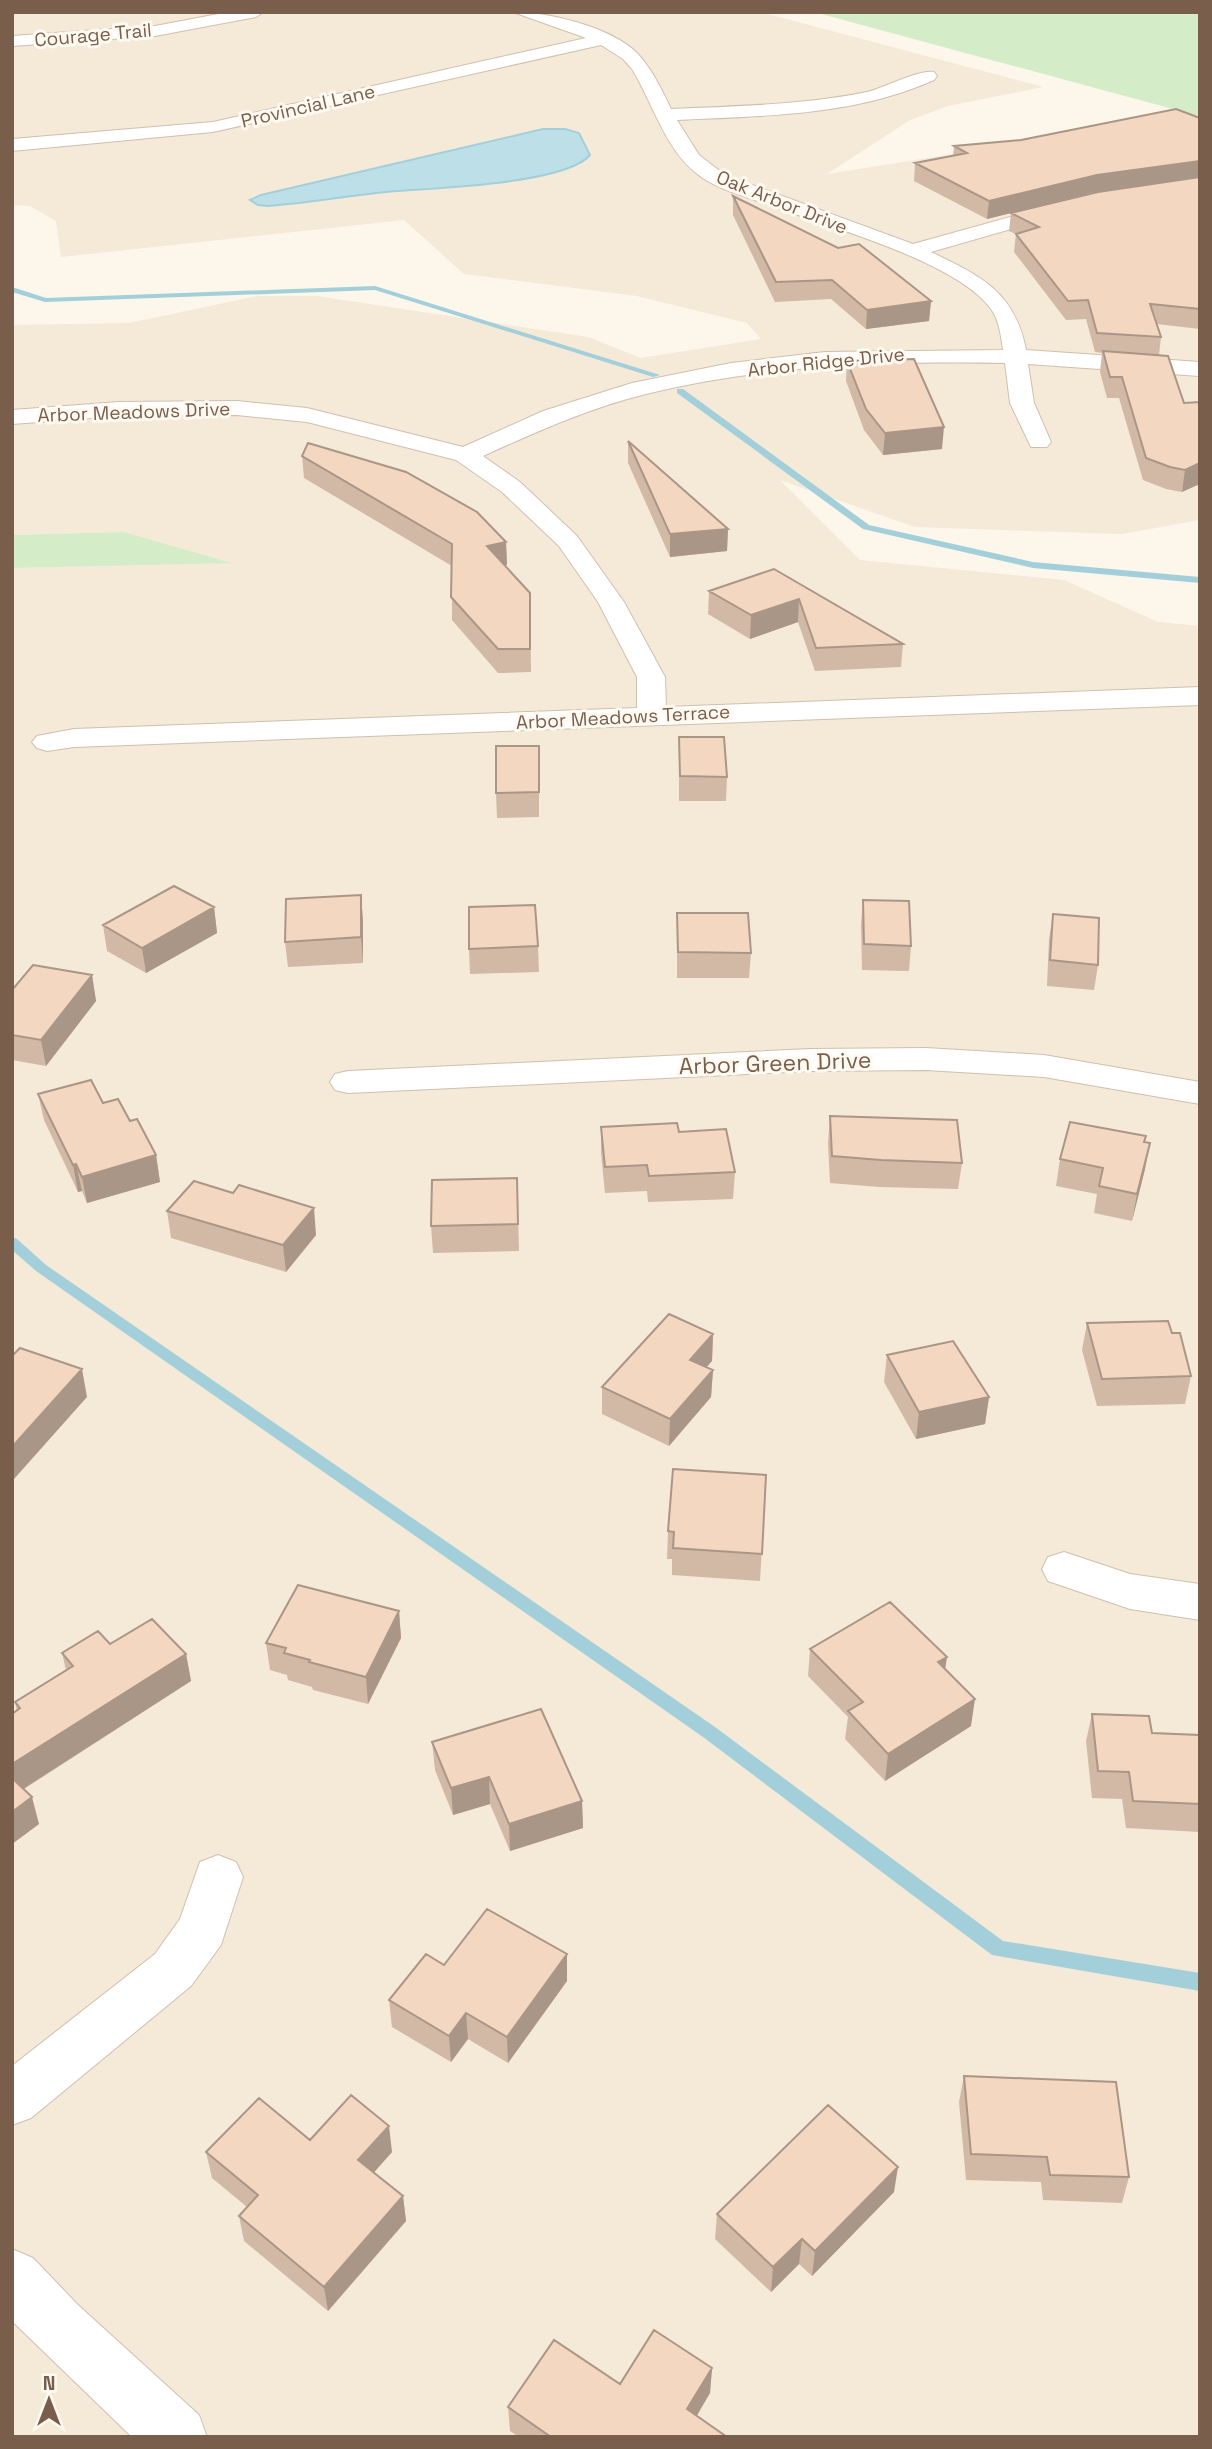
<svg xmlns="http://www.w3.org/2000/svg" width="1212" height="2449" viewBox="0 0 1212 2449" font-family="'Space Grotesk',sans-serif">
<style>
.residential{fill:#f5e9d8}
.green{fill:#d4ecc7}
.water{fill:#bde0e8;stroke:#a3cfda;stroke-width:2}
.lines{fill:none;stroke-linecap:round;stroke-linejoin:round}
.stream{fill:#a3cfda;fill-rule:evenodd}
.street-casing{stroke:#d0bfae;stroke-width:2}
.street{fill:#fff;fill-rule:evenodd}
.wall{fill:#d1b9a6}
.shaded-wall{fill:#aa9687}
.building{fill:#f3d7c1;stroke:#aa9687;stroke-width:2}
.labels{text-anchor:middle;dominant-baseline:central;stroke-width:6;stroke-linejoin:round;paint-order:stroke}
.far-street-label{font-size:19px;fill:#795e4c;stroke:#fffaf1}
.street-label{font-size:23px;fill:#795e4c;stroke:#fffaf1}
</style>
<rect width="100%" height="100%" fill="#fdf6ea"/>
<path class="residential" d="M12 12H760L1043 87 948 106 910 120 827 174 1200 115V520L1122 534 915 527 780 480 860 560 1064 580 1158 622 1200 626V2437H12V568L229 562 124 532 12 535V325L129 323 257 296H317L588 337 641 358 761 339 747 323 637 296 464 274 404 220 61 257 56 221 30 206 12 205Z"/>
<path class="green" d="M814 12H1200V115H1195Z
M124 532 232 563 12 568V535Z"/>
<path class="water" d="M543 129H565L579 133 590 155C565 185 426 188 386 192 346 196 308 203 268 206L258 205 250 200 261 195Z"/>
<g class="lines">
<path class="stream" d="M375 286 660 375 653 377 375 290 45 302 12 292V287L46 298Z
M677 389H683L869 525 1033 562 1200 577V583L1033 568 863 529 677 393Z
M12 1237 17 1239 46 1265 715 1727 1003 1941 1200 1973V1991L992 1955 703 1737 36 1271 12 1250Z"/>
<g class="street-casing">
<path id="street" d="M229 12H264L256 17 155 36 12 46V36L155 26Z
M513 12C548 12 611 27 637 53 652 69 662 90 671 109 737 106 803 105 867 92 884 88 919 69 934 72L937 76 934 80C854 116 763 116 677 120L699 155 725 175 913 244 1053 205H1067L1070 209 1067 213 931 252C981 276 1015 292 1026 350L1200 362V376L1028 364 1034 403 1051 442 1047 447H1031L1010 403 1005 363C884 361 764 365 646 394 589 408 536 432 483 456L520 482 577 536 624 602 665 677 666 707 1200 687V705L74 747 47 751 37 748 32 742 37 736 74 729 637 708V677L598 602 559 546 502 492 456 460 307 422 237 415 119 416 12 424V410L119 402 237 401 307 408 463 447 543 411 632 383 731 363 825 352 1003 350C1001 336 999 320 991 309 956 260 817 223 760 202 739 194 714 188 696 173 664 147 653 103 632 69L623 59 601 45 213 132 12 151V139L213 122 586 38Z
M926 1048 1044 1055 1200 1082V1104L1044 1077 926 1070 810 1071 348 1093 335 1090 330 1082 335 1074 348 1071 810 1049Z
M1064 1552 1130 1574 1200 1584V1620L1130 1609 1048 1581 1042 1569 1048 1557Z
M218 1855 236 1862 243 1877 221 1945 191 1986 31 2118 12 2125V2066L155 1954 180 1919 200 1862Z
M12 2249 33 2258 78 2305 199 2415 207 2437H132L12 2321Z"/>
</g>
<use href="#street" class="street"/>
</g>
<path class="wall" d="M1200 118V329L1157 324 1161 337 1159 355 1184 403 1200 402 1182 492 1166 489 1143 480 1119 398H1107L1100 372 1102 353 1095 352 1086 319 1066 320 1014 252 1016 234 1009 231 1011 213 987 219 914 181 915 163 953 156 954 146 1021 140Z
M733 196 931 301 929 321 866 329 831 299 775 302 733 215Z
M847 361 942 449 883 455 864 430 846 381Z
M628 441 728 529 727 551 670 557 628 463Z
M302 456 506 542 507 565H505L530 593 531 672 498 673 452 620V566L304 478Z
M774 569 903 644 901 667 815 671 798 622 750 639 708 614 709 591Z
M679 737 727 777 726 801H679Z
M539 746V817L497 818 496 793Z
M863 900 911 946 909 971 862 970 861 925Z
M214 907 217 933 146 973 107 951 103 925Z
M677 913 751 953 749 978H677Z
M1053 914 1098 965 1094 990 1047 986 1049 939Z
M363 920V963L288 967 285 942Z
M538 946 539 972 470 974 469 949Z
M92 975 96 1001 46 1066 12 1060V990Z
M38 1094 103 1103 130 1121 156 1155 160 1182 87 1203 82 1191 78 1192 44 1120Z
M830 1116 962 1163 958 1189 879 1187 830 1183 828 1143Z
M601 1127 679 1132 735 1172 733 1199 648 1202 647 1191 605 1193 601 1153Z
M1144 1142 1145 1169 1132 1221 1094 1213 1097 1194 1056 1186 1060 1159Z
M517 1178 519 1251 433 1253 431 1226Z
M167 1211 316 1235 286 1272 171 1238Z
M1087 1323 1172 1333 1191 1376 1185 1404 1097 1406 1082 1350Z
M713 1334 712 1361 706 1367 713 1370 711 1397 669 1446 602 1414V1387Z
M887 1355 989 1397 985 1424 916 1439 884 1382Z
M766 1475 760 1581 672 1575V1559H667L668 1531Z
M399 1611 401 1638 368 1704 313 1690 312 1687 288 1680 287 1675 270 1670 266 1643Z
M110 1644 186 1654 191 1681 24 1789 39 1824 12 1844V1714L17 1711 15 1702 66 1670 62 1653Z
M810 1649 945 1670 971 1726 885 1781 845 1739 848 1717 808 1676Z
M1092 1714 1152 1733 1200 1735V1832L1126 1828 1122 1799 1092 1798 1086 1741Z
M432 1742 582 1801 583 1828 510 1851 490 1804 453 1815 435 1770Z
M567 1954V1981L508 2063 468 2039 451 2062 392 2027 389 2000 444 1965Z
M964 2076 1129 2177 1122 2203 1043 2200 1041 2182 966 2180 959 2102Z
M310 2140 392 2152 374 2172 403 2196 406 2221 328 2311 244 2241 239 2216 247 2207 212 2178 206 2152Z
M894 2192 812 2276 799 2264 771 2292 715 2239 717 2214Z
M712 2368 710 2393 697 2416 727 2437H519L510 2431 508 2407 620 2384Z"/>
<path class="shaded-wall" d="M1200 161V177L1094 192 987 219 989 201 1097 175Z
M931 301 929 321 866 329 867 310Z
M944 427 942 449 883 455 885 433Z
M1200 463V484L1182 492 1185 470Z
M728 529 727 551 670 557V534Z
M506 542 507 565 488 569 487 546Z
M799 599 798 622 750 639 751 615Z
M361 895 363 920V963L361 937Z
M214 907 217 933 146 973 142 948Z
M92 975 96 1001 46 1066 41 1040Z
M1150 1143 1145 1169 1132 1221 1137 1194Z
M156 1155 160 1182 87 1203 82 1177Z
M76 1164 82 1191 78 1192 73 1165Z
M314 1208 316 1235 286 1272 283 1245Z
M713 1334 712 1361 689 1387 690 1360Z
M82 1369 87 1397 14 1479 12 1471V1447Z
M713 1370 711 1397 669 1446 670 1419Z
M989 1397 985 1424 916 1439 919 1412Z
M399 1611 401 1638 368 1704 366 1677Z
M186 1654 191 1681 12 1796V1764Z
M947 1657 943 1684 938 1662Z
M975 1699 971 1726 885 1781 888 1754Z
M489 1777 490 1804 453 1815 451 1788Z
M32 1797 39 1824 12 1844V1812Z
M582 1801 583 1828 510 1851 509 1824Z
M567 1954V1981L508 2063 507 2037Z
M466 2013 468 2039 451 2062 449 2036Z
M389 2126 392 2152 362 2186 358 2160Z
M898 2167 894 2192 812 2276 815 2251Z
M403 2196 406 2221 328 2311 324 2287Z
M802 2239 799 2264 771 2292 773 2267Z
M712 2368 710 2393 686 2433 687 2409Z"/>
<path class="building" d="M1176 109 1200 118V161L1097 175 989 201 915 163 967 153 954 146 1021 140Z
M1200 177V309L1150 304 1161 337 1097 333 1088 300 1068 301 1016 234 1039 227 1011 213 1098 192Z
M733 196 838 248 859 244 931 301 867 310 832 280 776 282Z
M1103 351 1168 356 1184 403 1200 402V463L1185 470 1170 467 1146 458 1122 377H1110Z
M914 359 944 427 885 433 866 409 847 361Z
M628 441 728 529 670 534Z
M308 443 406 472 477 512 506 542 487 546 530 593V649H498L451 597 452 544 302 456Z
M774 569 903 644 816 648 799 599 751 615 709 591Z
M679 737H724L727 777 680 776Z
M496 746H539V792L496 793Z
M174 886 214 907 142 948 103 925Z
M361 895V937L285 942 286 899Z
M863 900 909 901 911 946 864 944Z
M535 905 538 946 469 949V907Z
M677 913H748L751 953 678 952Z
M1053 914 1099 918 1098 965 1050 960Z
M33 965 92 975 41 1040 12 1035V990Z
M91 1080 103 1103 118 1099 130 1121 137 1119 156 1155 82 1177 76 1164 73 1165 38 1094Z
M830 1116 957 1120 962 1163 881 1160 832 1156Z
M1070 1122 1146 1136 1144 1142 1150 1143 1137 1194 1099 1186 1103 1168 1060 1159Z
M677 1123 679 1132 726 1129 735 1172 649 1176 647 1165 605 1167 601 1127Z
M517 1178 518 1224 431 1226 432 1180Z
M194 1181 233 1193 239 1185 314 1208 283 1245 167 1211Z
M669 1314 713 1334 690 1360 713 1370 670 1419 602 1387Z
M1168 1321 1172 1333H1180L1191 1376 1102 1379 1087 1323Z
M953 1341 989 1397 919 1412 887 1355Z
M20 1348 82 1369 12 1447V1356Z
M673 1469 766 1475 762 1554 673 1548 674 1532 668 1531Z
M298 1585 399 1611 366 1677 309 1662 310 1660 284 1653 286 1648 266 1643Z
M890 1602 947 1657 938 1662 975 1699 888 1754 848 1711 863 1702 810 1649Z
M152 1619 186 1654 12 1764V1714L20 1708 15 1702 73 1666 62 1653 98 1631 110 1644Z
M541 1709 582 1801 509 1824 489 1777 451 1788 432 1742Z
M1092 1714 1149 1716 1152 1733 1200 1735V1804L1133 1801 1129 1772 1098 1771Z
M12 1778 32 1797 12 1812Z
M487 1909 567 1954 507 2037 466 2013 449 2036 389 2000 426 1954 444 1965Z
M964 2076 1116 2082 1129 2177 1050 2175 1047 2157 971 2154Z
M351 2095 389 2126 358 2160 403 2196 324 2287 239 2216 258 2195 206 2152 259 2098 310 2140Z
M828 2105 898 2167 815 2251 802 2239 773 2267 717 2214Z
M654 2330 712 2368 687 2409 727 2437H551L508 2407 554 2340 620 2384Z"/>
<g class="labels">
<g class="far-street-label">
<text transform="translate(93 35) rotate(-5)">Courage Trail</text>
<text transform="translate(308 106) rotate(-13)">Provincial Lane</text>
<text transform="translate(782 202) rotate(22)">Oak Arbor Drive</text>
<text transform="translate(826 362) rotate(-6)">Arbor Ridge Drive</text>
<text transform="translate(134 412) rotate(-2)">Arbor Meadows Drive</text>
<text transform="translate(623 717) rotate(-3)">Arbor Meadows Terrace</text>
</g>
<g class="street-label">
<text transform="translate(775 1063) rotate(-2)">Arbor Green Drive</text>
</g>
</g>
<rect width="1212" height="2449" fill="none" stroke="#795e4c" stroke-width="28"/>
<g transform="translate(49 2400)" stroke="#fffaf1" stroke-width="5" paint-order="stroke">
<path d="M0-5L12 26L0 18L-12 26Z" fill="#795e4c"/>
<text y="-10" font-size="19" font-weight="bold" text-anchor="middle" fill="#795e4c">N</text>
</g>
</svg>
